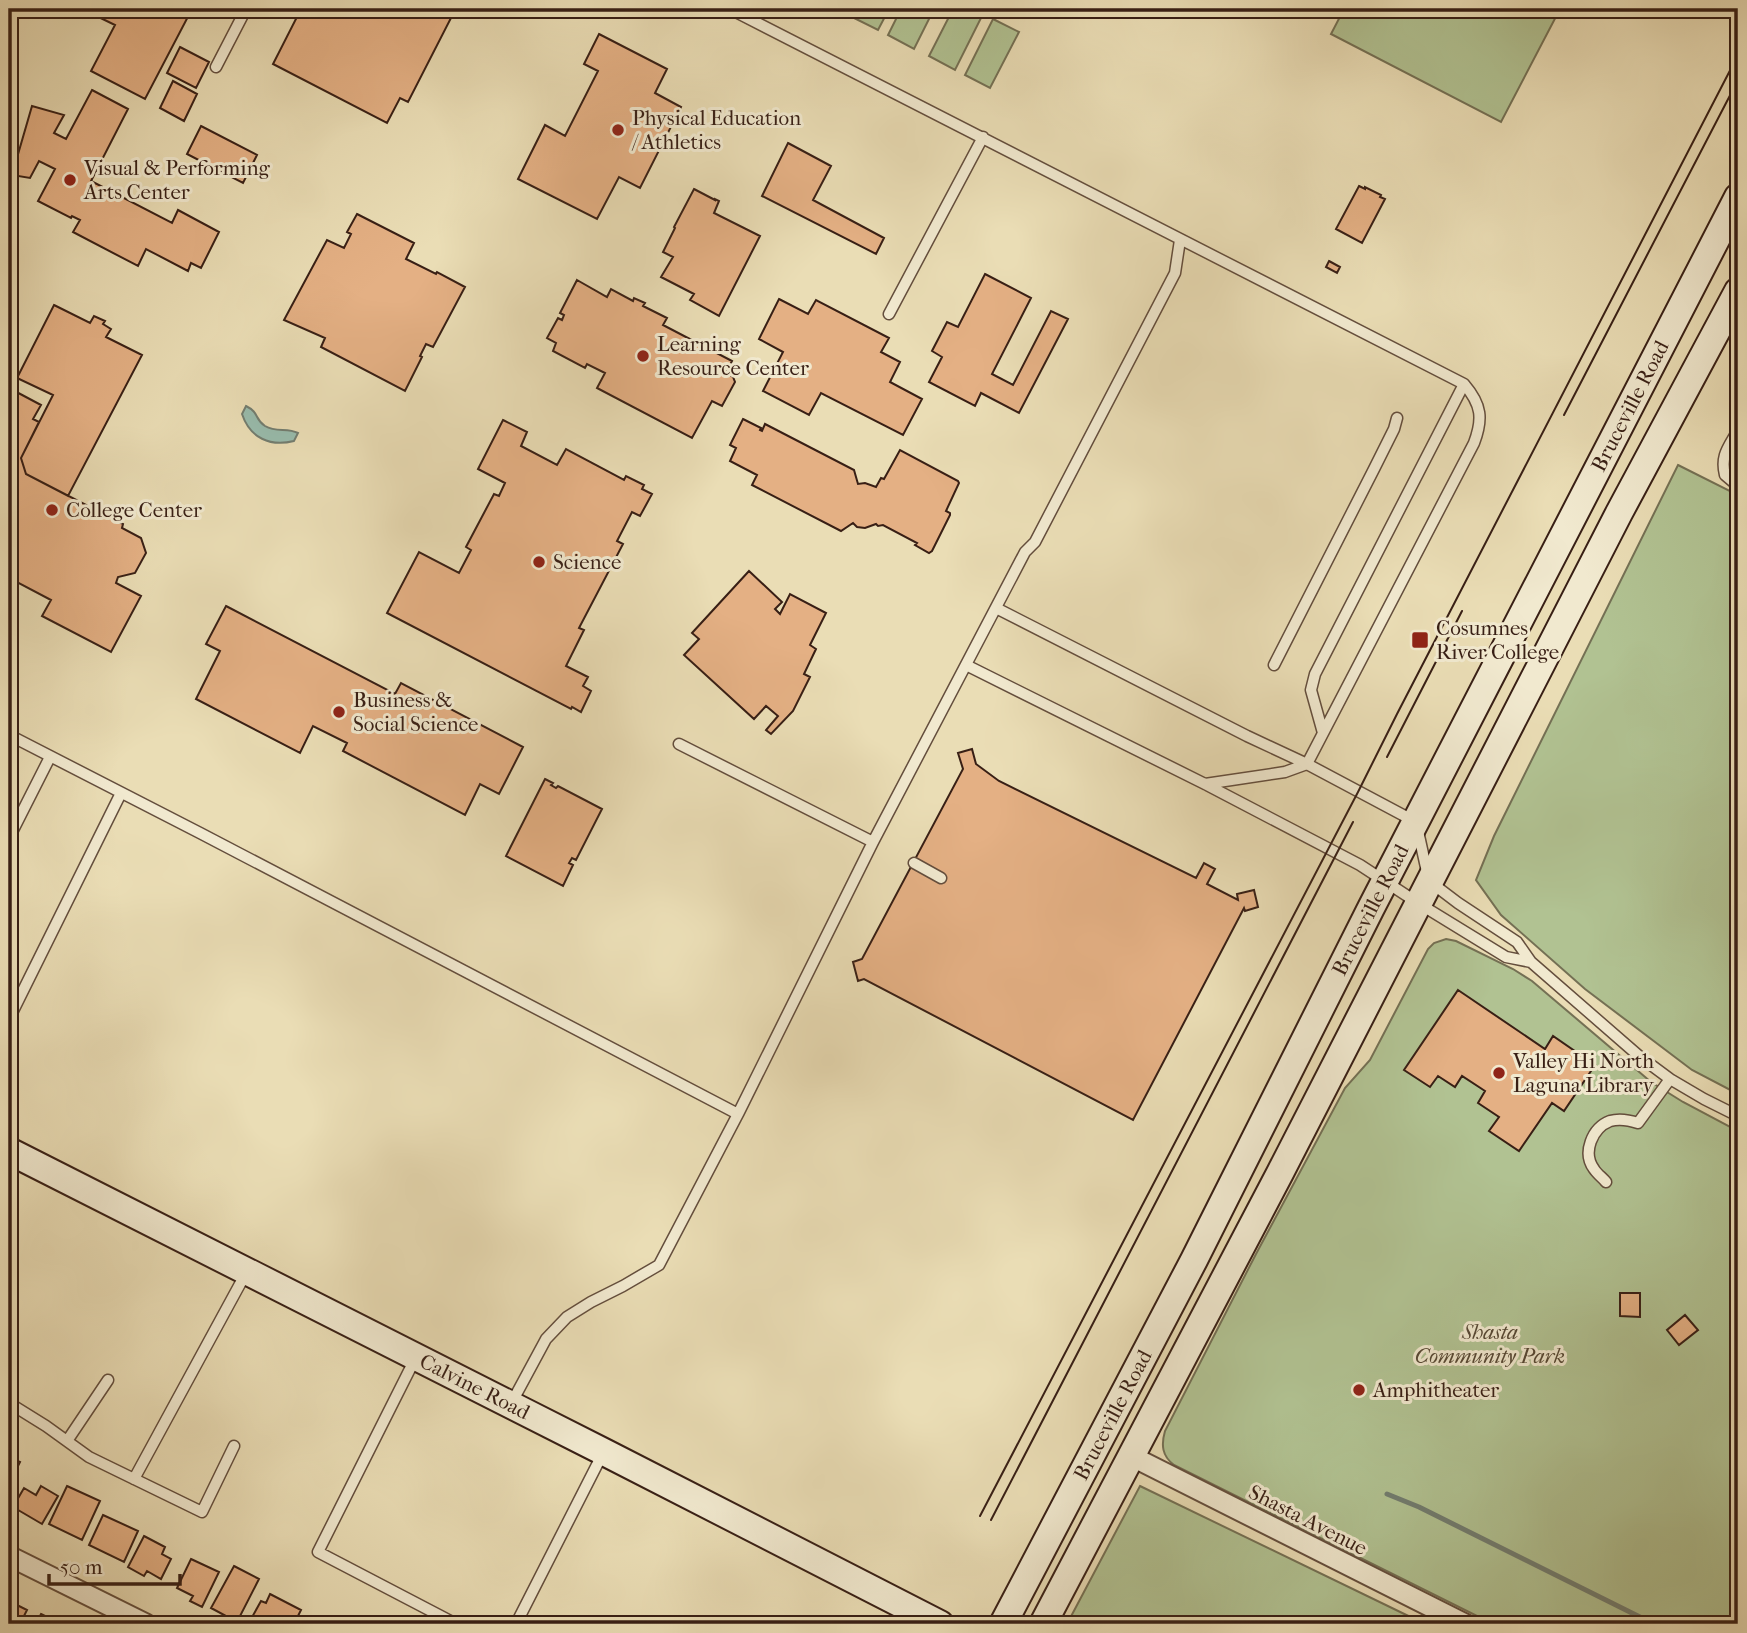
<svg xmlns="http://www.w3.org/2000/svg" width="1747" height="1633" viewBox="0 0 1747 1633" font-family="'IM FELL French Canon',serif">
<style>
.green{fill:#b1c292;stroke:#747054;stroke-width:2}
.water{fill:#98bcad;stroke:#727d70;stroke-width:2}
.lines{fill:none;stroke-linecap:round;stroke-linejoin:round}
.stream{stroke:#727d70;stroke-width:5}
.building{fill:#e4b084;stroke:#381f15;stroke-width:2}
.lane-casing{stroke:#644e3d;stroke-width:13}
.street-casing{stroke:#644e3d;stroke-width:23}
.secondary-casing{stroke:#381f15;stroke-width:30}
.lane{stroke:#f1e9cf;stroke-width:10}
.street{stroke:#f1e9cf;stroke-width:19}
.secondary{stroke:#f1e9cf;stroke-width:26}
.tram{stroke:#381f15;stroke-width:2}
.poi-dot{fill:#8f2418;stroke:#f1e9cf;stroke-width:2.5}
.labels{text-anchor:middle;dominant-baseline:central;stroke-width:6;stroke-linejoin:round;paint-order:stroke}
.poi-label{font-size:21px;fill:#381f15;stroke:#f1e9cf;text-anchor:start}
.street-label{font-size:21px;fill:#381f15;stroke:#f1e9cf}
.park-label{font-size:21px;font-style:italic;fill:#564834;stroke:#f1e9cf}
</style>
<rect width="100%" height="100%" fill="#eaddb5"/>
<filter id="stains"><feTurbulence type="fractalNoise" baseFrequency=".00286" numOctaves="4"/><feColorMatrix values="0 0 0 0 .2 0 0 0 0 .09 0 0 0 0 .02 0 0 0 .5 -.17"/></filter>
<radialGradient id="worn" r=".72"><stop offset=".6" stop-color="#630" stop-opacity="0"/><stop offset="1" stop-color="#630" stop-opacity=".3"/></radialGradient>
<path class="green" d="M856 9H889L878 30 852 17Z
M901 9H934L914 49 888 35Z
M953 9H973L983 14 955 70 929 56Z
M1344 9H1560L1501 122 1331 34Z
M993 19 1019 32 990 88 965 75Z
M1678 465 1738 495V1094L1692 1070 1585 989 1501 915 1476 880 1494 836Z
M1446 939 1456 941 1513 969 1532 981 1651 1082 1683 1102 1738 1131V1624H1493L1174 1465C1162 1456 1161 1445 1165 1431L1256 1254 1345 1088 1370 1060 1428 949 1434 943Z
M1140 1486 1425 1624H1067Z"/>
<path class="water" d="M246 406C260 413 254 419 265 426 277 433 287 427 298 433L294 441C270 447 250 438 242 414Z"/>
<g class="lines">
<path class="stream" d="M1387 1494 1419 1507 1654 1624"/>
</g>
<path class="building" d="M82 9H192L145 99 91 71 115 25Z
M301 9H446L444 12 452 16 408 102 400 98 387 123 273 64Z
M599 34 667 69 655 93 681 107 640 188 619 177 597 219 518 179 545 125 565 136 598 71 584 64Z
M180 47 209 62 196 88 167 73Z
M173 81 197 94 184 121 160 108Z
M92 90 128 109 91 181 172 223 178 210 219 232 201 268 191 263 188 271 146 249 138 266 73 232 80 220 72 216 71 218 38 201 55 169 39 161 30 178 12 175 32 106 64 115 54 133 66 139Z
M201 126 257 155 243 183 187 154Z
M788 143 831 166 813 200 884 238 876 254 762 196Z
M1359 186 1365 189V187L1381 195 1380 197 1385 199 1362 243 1336 229Z
M694 189 715 200V199L719 201 714 213 760 236 719 316 690 300 694 294 661 277 673 257 663 252 675 228 674 227Z
M357 214 414 243 406 259 436 274 437 272 465 287 433 347 426 344 420 356 422 357 405 391 321 347 325 338 284 320 327 240 344 248 351 234 347 232Z
M1329 261 1340 267 1337 273 1326 267Z
M985 274 1031 298 992 374 1013 385 1051 311 1068 319 1019 413 981 393 975 406 929 382 942 357 932 351 947 322 958 327Z
M577 280 607 297 611 289 633 301 634 298 645 303 643 306 667 318 663 325 732 361 726 373 733 377 735 382 722 406 712 401 692 438 597 388 605 373 587 364 585 368 553 351 556 343 547 338 558 318 562 320 564 315 560 313Z
M779 299 808 314 816 300 889 338 881 352 900 362 890 382 922 399 903 435 821 393 809 415 763 391 783 352 759 339Z
M54 305 90 323 94 316 105 321 103 324 111 329 106 337 142 355 68 496 26 474 21 458 53 395 17 378Z
M9 388 41 405 33 419 39 422 21 458 26 474 123 524 122 528 141 538 146 553 135 573 118 577 116 583 141 596 111 652 42 616 51 600 9 578Z
M743 419 761 428 760 430 762 431 765 424 854 470 858 484 865 483 876 487 881 478 884 479 900 450 958 481 959 483 946 511 950 513V515L932 551 929 553 915 545 917 543 883 525 878 526 876 524 865 528 857 527 853 523 841 531 752 485 757 475 730 461 736 448 730 445Z
M503 420 527 432 521 446 557 465 566 449 624 480 626 476 644 485 642 489 652 494 640 516 632 512 617 541 623 544 579 628 584 630 566 666 588 677 583 686 591 691 581 712 572 707 571 709 387 613 419 552 459 573 471 550 466 547 494 494 499 496 505 483 478 469Z
M749 571 782 602 775 609 780 614 790 594 826 613 810 645 816 649 804 674 810 677 793 711 771 734 766 730 778 716 766 706 754 719 684 655 699 639 692 633Z
M226 606 395 694 401 683 523 747 499 794 480 784 465 815 343 751 347 743 313 726 300 753 196 699 220 651 206 644Z
M972 749 976 764 999 781 1196 878 1204 863 1215 869 1207 884 1238 900 1237 894 1254 890 1258 907 1245 911 1244 908 1133 1120 864 979 858 981 853 962 862 959 963 769 958 753Z
M545 779 553 783 551 785 556 788 558 786 602 809 576 860 572 858 569 863 573 865 563 886 506 856Z
M1458 990 1545 1049 1553 1036 1595 1065 1564 1111 1552 1103 1519 1151 1489 1131 1499 1117 1478 1103 1485 1091 1462 1076 1455 1087 1438 1076 1430 1087 1404 1070Z
M1620 1293H1640V1317L1620 1316Z
M1685 1315 1698 1330 1679 1345 1667 1330Z
M9 1457 20 1462 9 1484Z
M41 1486 58 1496 42 1524 13 1507 24 1488 36 1495Z
M67 1486 100 1501 82 1540 49 1524Z
M103 1515 138 1531 124 1562 89 1545Z
M144 1536 165 1547 162 1554 171 1559 161 1579 147 1571 144 1576 128 1567Z
M191 1559 219 1572 202 1607 190 1601 193 1596 177 1588Z
M234 1566 259 1579 237 1622 211 1608Z
M270 1594 301 1610 294 1624H260L251 1619 261 1601 266 1603Z
M9 1601 27 1610 20 1624H9Z
M41 1614 61 1624H36Z"/>
<g class="lines">
<g class="lane-casing">
<path id="lane" d="M730 9 1464 384C1482 405 1483 419 1474 443L1307 764 1285 772 1205 784
M216 67 246 9
M889 314 983 137
M1738 430C1729 447 1720 455 1725 475L1738 486
M996 608 1247 736 1307 764 1416 822 1429 881 1458 903 1517 942 1531 962 1639 1056 1670 1079 1704 1099 1738 1116
M966 665 1205 784 1360 865 1418 903 1506 957 1531 962
M1274 665 1374 469 1394 429 1397 418
M1323 733 1311 690 1315 674 1464 384
M9 735 200 833 738 1114 873 842 1025 552 1035 542 1175 273 1180 240
M679 744 873 842
M9 838 50 757
M914 863 941 878
M9 1019 121 793
M1606 1182C1603 1178 1597 1174 1594 1169 1582 1153 1592 1128 1610 1121 1620 1118 1629 1120 1638 1123L1670 1079
M416 1357 318 1552 456 1624
M9 1403 46 1426 89 1457 202 1512 234 1446
M511 1404 546 1339 567 1317 591 1302 623 1286 659 1265 738 1114
M67 1441 108 1380
M134 1479 246 1273
M516 1624 603 1453"/>
</g>
<g class="street-casing">
<path id="street" d="M1131 1456 1465 1624
M9 1556 146 1624"/>
</g>
<g class="secondary-casing">
<g id="secondary">
<path id="s1" d="M9 1151 604 1452 940 1624"/>
<path id="s2" d="M1003 1624 1194 1260 1371 908 1738 197"/>
<path d="M1043 1624 1280 1173 1619 513 1738 291"/>
</g>
</g>
<use href="#lane" class="lane"/>
<use href="#street" class="street"/>
<use href="#secondary" class="secondary"/>
<path class="tram" d="M1564 415 1738 80
M1387 757 1462 611
M980 1516 1358 792 1397 714 1738 55
M991 1520 1353 822"/>
</g>
<g class="poi-dot">
<circle cx="618" cy="130" r="7"/>
<circle cx="70" cy="180" r="7"/>
<circle cx="643" cy="356" r="7"/>
<circle cx="52" cy="510" r="7"/>
<circle cx="539" cy="562" r="7"/>
<rect x="1411" y="631" width="18" height="18" rx="3.5"/>
<circle cx="339" cy="712" r="7"/>
<circle cx="1499" cy="1073" r="7"/>
<circle cx="1359" cy="1390" r="7"/>
</g>
<g class="labels">
<g class="poi-label">
<text x="632" y="118">Physical Education<tspan x="632" dy="24">/ Athletics</tspan></text>
<text x="84" y="168">Visual &amp; Performing<tspan x="84" dy="24">Arts Center</tspan></text>
<text x="657" y="344">Learning<tspan x="657" dy="24">Resource Center</tspan></text>
<text x="66" y="510">College Center</text>
<text x="553" y="562">Science</text>
<text x="1436" y="628">Cosumnes<tspan x="1436" dy="24">River College</tspan></text>
<text x="353" y="700">Business &amp;<tspan x="353" dy="24">Social Science</tspan></text>
<text x="1513" y="1061">Valley Hi North<tspan x="1513" dy="24">Laguna Library</tspan></text>
<text x="1373" y="1390">Amphitheater</text>
</g>
<g class="street-label">
<text stroke="none"><textPath href="#s2" startOffset="1370">Bruceville Road</textPath></text>
<text stroke="none"><textPath href="#s2" startOffset="803">Bruceville Road</textPath></text>
<text stroke="none"><textPath href="#s1" startOffset="522">Calvine Road</textPath></text>
<text stroke="none"><textPath href="#s2" startOffset="236">Bruceville Road</textPath></text>
<text transform="translate(1308 1520) rotate(27)">Shasta Avenue</text>
</g>
<g class="park-label">
<text x="1490" y="1332">Shasta<tspan x="1490" dy="24">Community Park</tspan></text>
</g>
</g>
<rect width="1747" height="1633" fill="none" stroke="#eaddb5" stroke-width="35"/>
<rect x="10" y="10" width="1726" height="1612" fill="none" stroke="#381f15" stroke-width="3.5"/>
<rect x="18" y="18" width="1712" height="1598" fill="none" stroke="#381f15" stroke-width="2"/>
<path d="M49 1574v10h131v-10" fill="none" stroke="#381f15" stroke-width="3.5"/>
<text x="60" y="1574" font-size="21" fill="#381f15" stroke="#f1e9cf" stroke-width="5" paint-order="stroke">50 m</text>
<rect width="100%" height="100%" filter="url(#stains)"/>
<rect width="100%" height="100%" fill="url(#worn)"/>
</svg>
